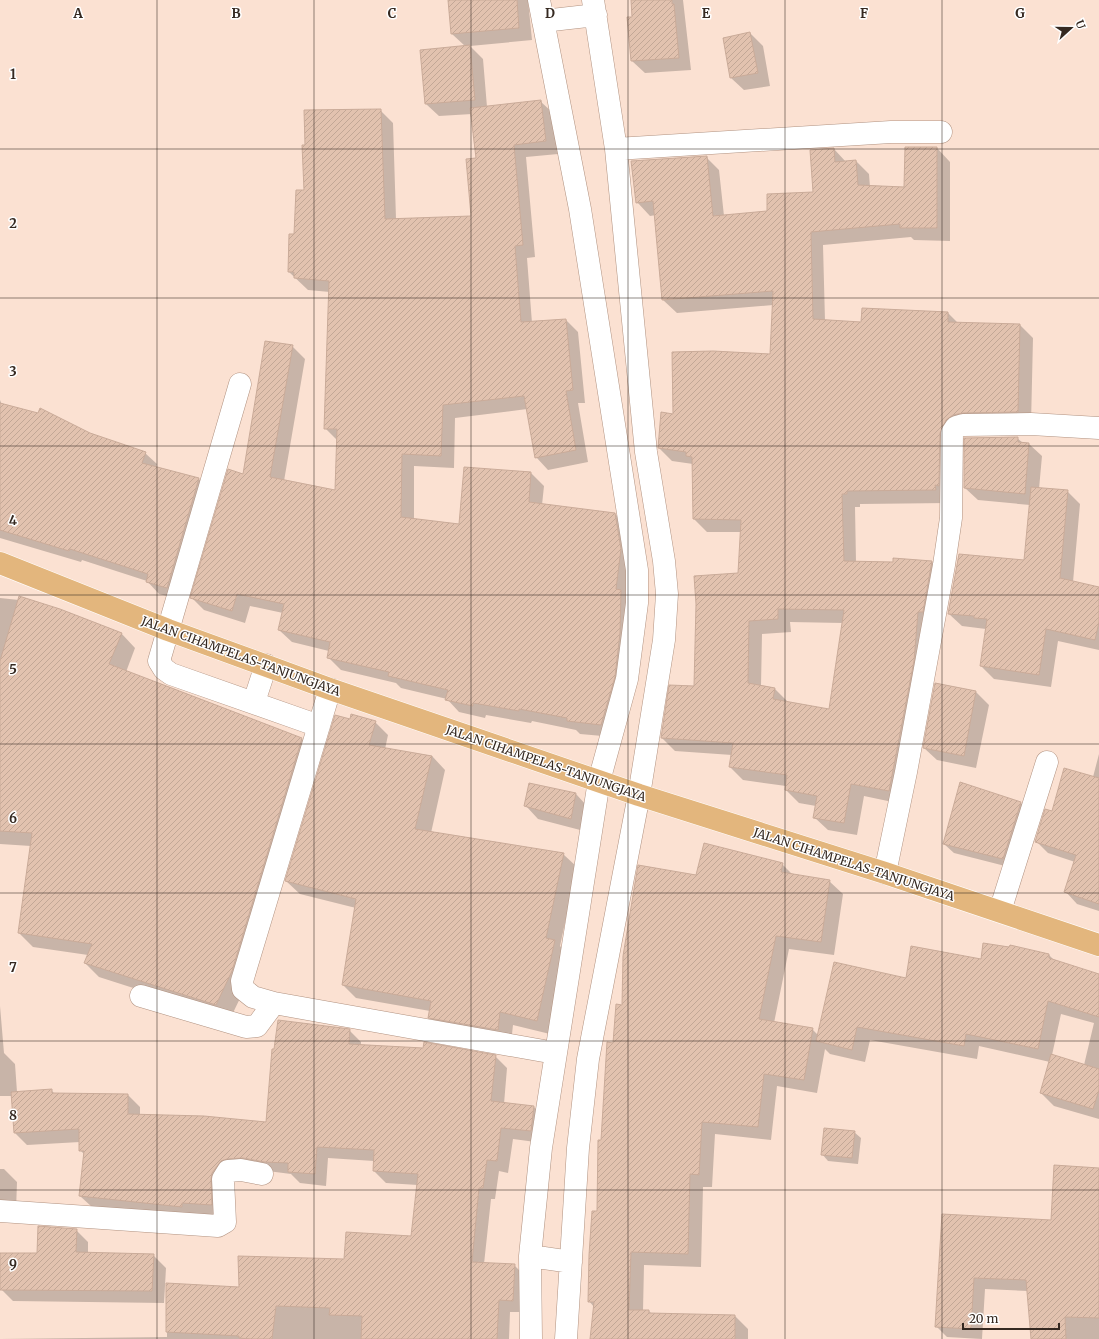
<svg xmlns="http://www.w3.org/2000/svg" width="1099" height="1339" viewBox="0 0 1099 1339" font-family="Merriweather,serif">
<style>
.shadow{fill:#0003;fill-rule:evenodd}
.building{fill:url(#building-hatch);stroke:#caab99;fill-rule:evenodd}
.lines{fill:none;stroke-linecap:round;stroke-linejoin:round}
.minor-casing{stroke:#b19280;stroke-width:23}
.major-casing{stroke:#fff;stroke-width:23}
.minor{stroke:#fff;stroke-width:22}
.major{stroke:#e3b67d;stroke-width:22}
.grid{fill:none;stroke:#352921;stroke-width:1;stroke-opacity:0.55}
.labels{text-anchor:middle;dominant-baseline:central;stroke-width:3;stroke-linejoin:round;paint-order:stroke}
.street-label{font-size:12px;fill:#352921;stroke:#fff}
.grid-label{font-size:13px;text-anchor:middle;font-weight:bold;fill:#352921;stroke:#fff;stroke-width:3;stroke-linejoin:round;paint-order:stroke}
</style>
<defs>
<pattern id="building-hatch" width="6" height="6" patternUnits="userSpaceOnUse"><rect width="6" height="6" fill="#e2c2af"/><path d="M-1 1l2-2M0 6l6-6M5 7l2-2" fill="none" stroke="#c2a796"/></pattern>
</defs>
<rect width="100%" height="100%" fill="#fbe1d2"/>
<path class="shadow" d="M449 0H528L532 40 470 46 483 59 487 107 540 101 553 113 558 154 526 157 535 257 527 258 532 323 566 320 578 332 585 403H578L588 462 548 470 536 457 527 409 455 418 454 468 414 466V519L460 525 465 468 531 473 544 486 542 505 615 514 628 526 633 562 614 737 580 734 576 730 532 721 531 723 486 715 485 718 459 712 447 699 401 688 396 683 341 670 328 657 329 651 292 642 279 630 283 613 250 606 245 623 204 610 192 598 244 475 292 346 305 359 284 481 336 491 338 441 325 428 330 292 308 290 289 272 305 191 380 110 393 123 396 219 472 217 477 159 472 114 439 116 426 104 465 46 452 34Z
M632 0H683L691 70 645 73 632 61Z
M750 33 763 46 770 86 744 90 731 78Z
M937 148 950 162V241L914 240 911 237 823 245 825 321 862 323 863 309 948 313 959 324 1020 325 1033 338 1031 424 959 433 948 503 860 504V507H855L856 562H932L945 575 902 804 864 796 857 835 828 830 814 817 816 806 799 803 786 790V786L743 780 730 767 732 755 675 751 662 738 695 687 739 574 742 532H707L694 519 693 464 672 461 659 448 674 415 771 355 773 305 677 313 663 300 656 215 650 216 637 202 706 157 719 170 724 216 768 212 814 193 834 149 846 162 856 161 869 174 870 187 905 188ZM790 622 843 623 830 710 788 702 774 688 761 686 762 634 791 632Z
M0 400 2 405 145 453 157 464 156 467 199 479 211 491 179 599 159 594 147 581 82 560 81 562 0 538Z
M1017 438 1023 443 1029 444 1042 456 1039 489 1067 491 1080 504 1073 582 1099 587V650L1058 641 1051 687 994 679 981 666 986 629 962 626 949 614 1025 561 1030 505 978 500 965 488Z
M0 598 19 600 121 633 135 648 126 672 302 739 316 753 246 986 230 1019 99 977 85 963 88 955 33 947 19 933 31 846 0 844Z
M976 692 989 705 976 768 937 760 924 748Z
M350 721 375 722 388 735 385 749 432 756 445 770 431 833 563 854 577 867 560 946 568 954 550 1034 513 1025 511 1043 442 1031 429 1017 430 1011 356 998 343 985 356 908 300 894 286 881Z
M1099 754V911L1077 904 1066 892 1075 862 1048 853 1036 841 1053 813 1093 777Z
M960 783 1021 803 1030 812 1013 868 954 853 944 844Z
M576 794 588 807 584 831 538 819 526 806Z
M782 864 794 876 829 881 843 894 834 955 789 949 774 1023 812 1029 818 1035 907 980 982 960 1049 955 1055 961 1099 975V1119L1054 1106 1041 1093 1050 1062 979 1046 977 1059 870 1040 865 1062 830 1054 825 1049 817 1093 777 1086 771 1140 715 1134 712 1187H703L701 1267 644 1265 643 1311H649L652 1314 735 1316 748 1329V1339H591L594 1307 589 1301 598 1212 602 1141 613 1044 623 1006 697 876ZM1061 1014 1094 1023 1084 1065 1052 1055Z
M0 1006 4 1053 15 1064 17 1092 51 1090 56 1095H128L140 1107V1115L267 1123 349 1030 361 1042V1045L495 1056 507 1068 504 1104 534 1107 546 1119 543 1143 513 1139 508 1173 499 1171 495 1199H491L484 1264 514 1265 526 1277 525 1312H510L509 1339H0L167 1337V1284L240 1288 345 1260 412 1237 418 1185 386 1183 374 1171V1161L328 1158 326 1186 300 1183 291 1174 253 1169 234 1172 223 1217 92 1207 80 1196 85 1155 80 1150V1142L27 1145 15 1133 12 1096H0Z
M854 1132 861 1138 858 1164 828 1161 822 1154Z
M0 1169H4L17 1182 16 1211 0 1215Z
M1099 1169V1339H1032L1028 1291 985 1289 982 1339 947 1337 936 1326 943 1215 1052 1221Z
M76 1230 88 1242V1254L153 1255 166 1268 164 1303 13 1301 1 1289Z"/>
<path class="building" d="M448 0H517L519 28 451 34Z
M631 0H672V4H674L679 58 631 61 627 17H632Z
M750 32 758 73 730 78 723 38Z
M470 45 475 100 425 104 420 50Z
M541 100 546 141 514 145 523 245 515 246 521 322 566 319 573 390 566 391 576 450 535 458 524 396 443 405 441 456 402 454 401 517 459 524 464 467 531 472 529 502 615 513 621 549 616 589 621 590 620 633 615 677 601 725 567 721V718L519 709V711L473 703V706L445 700 448 690 388 676 389 672 327 658 330 642 278 630 284 604 237 594 232 611 190 598 228 469 243 474 265 341 293 345 270 477 335 490 337 429H324L329 281 294 278V272H288L289 234H294L296 190H304L302 145H305L304 110 381 109 385 219 471 216 466 159 476 158 470 108Z
M905 147H937V228H900V224L811 232 813 319 861 322 862 308 948 312V322L1020 324 1018 412 963 413 953 415 946 420 940 433 939 486 935 485 936 490 847 491V494H842L844 561 893 562V558L932 561 923 612H918L914 661 889 791 851 784 844 823 813 818 817 796 785 790 787 775 729 767 733 743 661 738 669 685 694 686 696 604 694 576 738 573 741 520 693 519 692 457 686 456V452L658 448 661 412 673 414 672 352 713 351 770 354 773 291 662 300 653 201 636 203 631 161 707 156 713 216 767 211V194L813 192 810 150 834 148 835 162 856 160 858 185 904 187ZM778 609 844 610 829 709 773 699 775 688 748 683 749 621 778 619Z
M0 403 38 413 40 408 90 433 146 452 142 463 199 478 167 588 146 582 148 574 70 549 69 551 0 530Z
M1018 437V442L1029 443 1025 494 964 488V438Z
M1031 487 1068 490 1060 578 1099 587V622L1095 640 1046 629 1039 675 980 666 987 619 974 618V616L948 614 959 554 1024 560Z
M19 596 60 609 122 633 109 664 302 738 232 971 216 1005 84 963 92 944 18 933 32 833 0 831V661Z
M935 683 976 691 964 756 923 748Z
M351 714 376 721 369 745 432 756 415 829 564 853 546 938 555 940 537 1021 500 1012 498 1030 428 1018 431 1001 342 985 356 899 285 881 335 715 350 719Z
M1064 768 1099 778V904L1064 892 1076 855 1035 842 1045 809 1052 811Z
M960 782 1021 802 1003 859 943 844Z
M529 783 576 793 571 819 524 806Z
M704 843 783 863 781 872 830 880 821 942 776 936 759 1019 813 1028 804 1080 764 1074 758 1127 702 1122 699 1175 690 1174 688 1254 631 1252 629 1310H649V1313L735 1315V1339H590L594 1302H588L589 1255 592 1211H597L598 1140H601L607 1042 613 1043 616 1004 622 1005 623 956 638 865 696 875Z
M983 943 1009 947 1010 945 1049 954V958L1099 974V1017L1048 1001 1038 1049 966 1034 964 1046 857 1027 852 1050 816 1041 834 962 906 978 911 946 981 959Z
M278 1020 350 1029 349 1044 423 1048 424 1042 496 1055 491 1101 534 1106 531 1131 501 1128 497 1161 487 1160 483 1188H479L472 1262 515 1264 513 1301 499 1300 497 1339H361L362 1316 329 1315 330 1308 276 1306 272 1339H251L239 1338V1336L166 1332V1283L239 1287 238 1256 344 1259 346 1232 411 1236 418 1174 373 1171 374 1150 317 1147 315 1174 288 1172V1163L264 1162 243 1158 227 1159 221 1161 212 1173 211 1180 212 1205 182 1203V1207L79 1196 84 1151H79V1129L14 1133 11 1092 52 1089V1093L128 1094V1114L204 1116 266 1122 272 1049H274Z
M1051 1054 1099 1069V1090L1093 1109 1040 1093Z
M824 1128 855 1131 852 1158 821 1155Z
M1054 1165 1099 1168V1318L1065 1317 1066 1339H1031L1026 1280 974 1278 971 1329 935 1327 942 1214 1051 1220Z
M38 1226 77 1229 76 1252 154 1254 152 1291 0 1290V1253H37Z"/>
<g class="lines">
<g class="minor-casing">
<path id="minor" d="M543 21 596 15
M616 149 891 132H941
M240 384 159 661 164 669 171 674 319 726
M254 702 266 665
M885 873 906 772 944 565 951 518 952 433 956 427 963 425 1031 424 1099 428
M1000 911 1047 762
M141 996 246 1027 257 1026 274 1003 555 1053
M274 1003 253 997 243 989 242 981 330 689
M0 1211 218 1226 225 1222 223 1179 228 1171 241 1170 262 1174
M530 1256 571 1262
M531 1339 530 1256 541 1148 599 781 627 679 637 603V570L580 209 539 0
M566 1339 578 1148 588 1059 639 795 664 640 667 594 664 561 646 452 616 149 593 0"/>
</g>
<g class="major-casing">
<path id="major" d="M0 563 168 630 330 689 639 795 885 873 1099 945"/>
</g>
<use href="#minor" class="minor"/>
<use href="#major" class="major"/>
</g>
<path class="grid" d="M157 0V1339M314 0V1339M471 0V1339M628 0V1339M785 0V1339M942 0V1339M0 149H1099M0 298H1099M0 446H1099M0 595H1099M0 744H1099M0 893H1099M0 1041H1099M0 1190H1099"/>
<g class="labels">
<g class="street-label">
<text transform="translate(241 656) rotate(20)">JALAN CIHAMPELAS-TANJUNGJAYA</text>
<text transform="translate(546 763) rotate(19)">JALAN CIHAMPELAS-TANJUNGJAYA</text>
<text transform="translate(854 864) rotate(18)">JALAN CIHAMPELAS-TANJUNGJAYA</text>
</g>
</g>
<g class="grid-label">
<text x="78" y="18">A</text>
<text x="236" y="18">B</text>
<text x="392" y="18">C</text>
<text x="550" y="18">D</text>
<text x="706" y="18">E</text>
<text x="864" y="18">F</text>
<text x="1020" y="18">G</text>
<text x="13" y="79">1</text>
<text x="13" y="228">2</text>
<text x="13" y="376">3</text>
<text x="13" y="525">4</text>
<text x="13" y="674">5</text>
<text x="13" y="823">6</text>
<text x="13" y="972">7</text>
<text x="13" y="1120">8</text>
<text x="13" y="1269">9</text>
</g>
<g transform="translate(1071 28) rotate(69)" stroke="#ffffff" stroke-width="3" paint-order="stroke">
<path d="M0-3L7 15L0 10L-7 15Z" fill="#352921"/>
<text y="-6" font-size="11" font-weight="bold" text-anchor="middle" fill="#352921">U</text>
</g>
<path d="M963 1323v6h96v-6" fill="none" stroke="#352921" stroke-width="2"/>
<text x="969" y="1323" font-size="12" fill="#352921" stroke="#ffffff" stroke-width="3" paint-order="stroke">20 m</text>
</svg>
